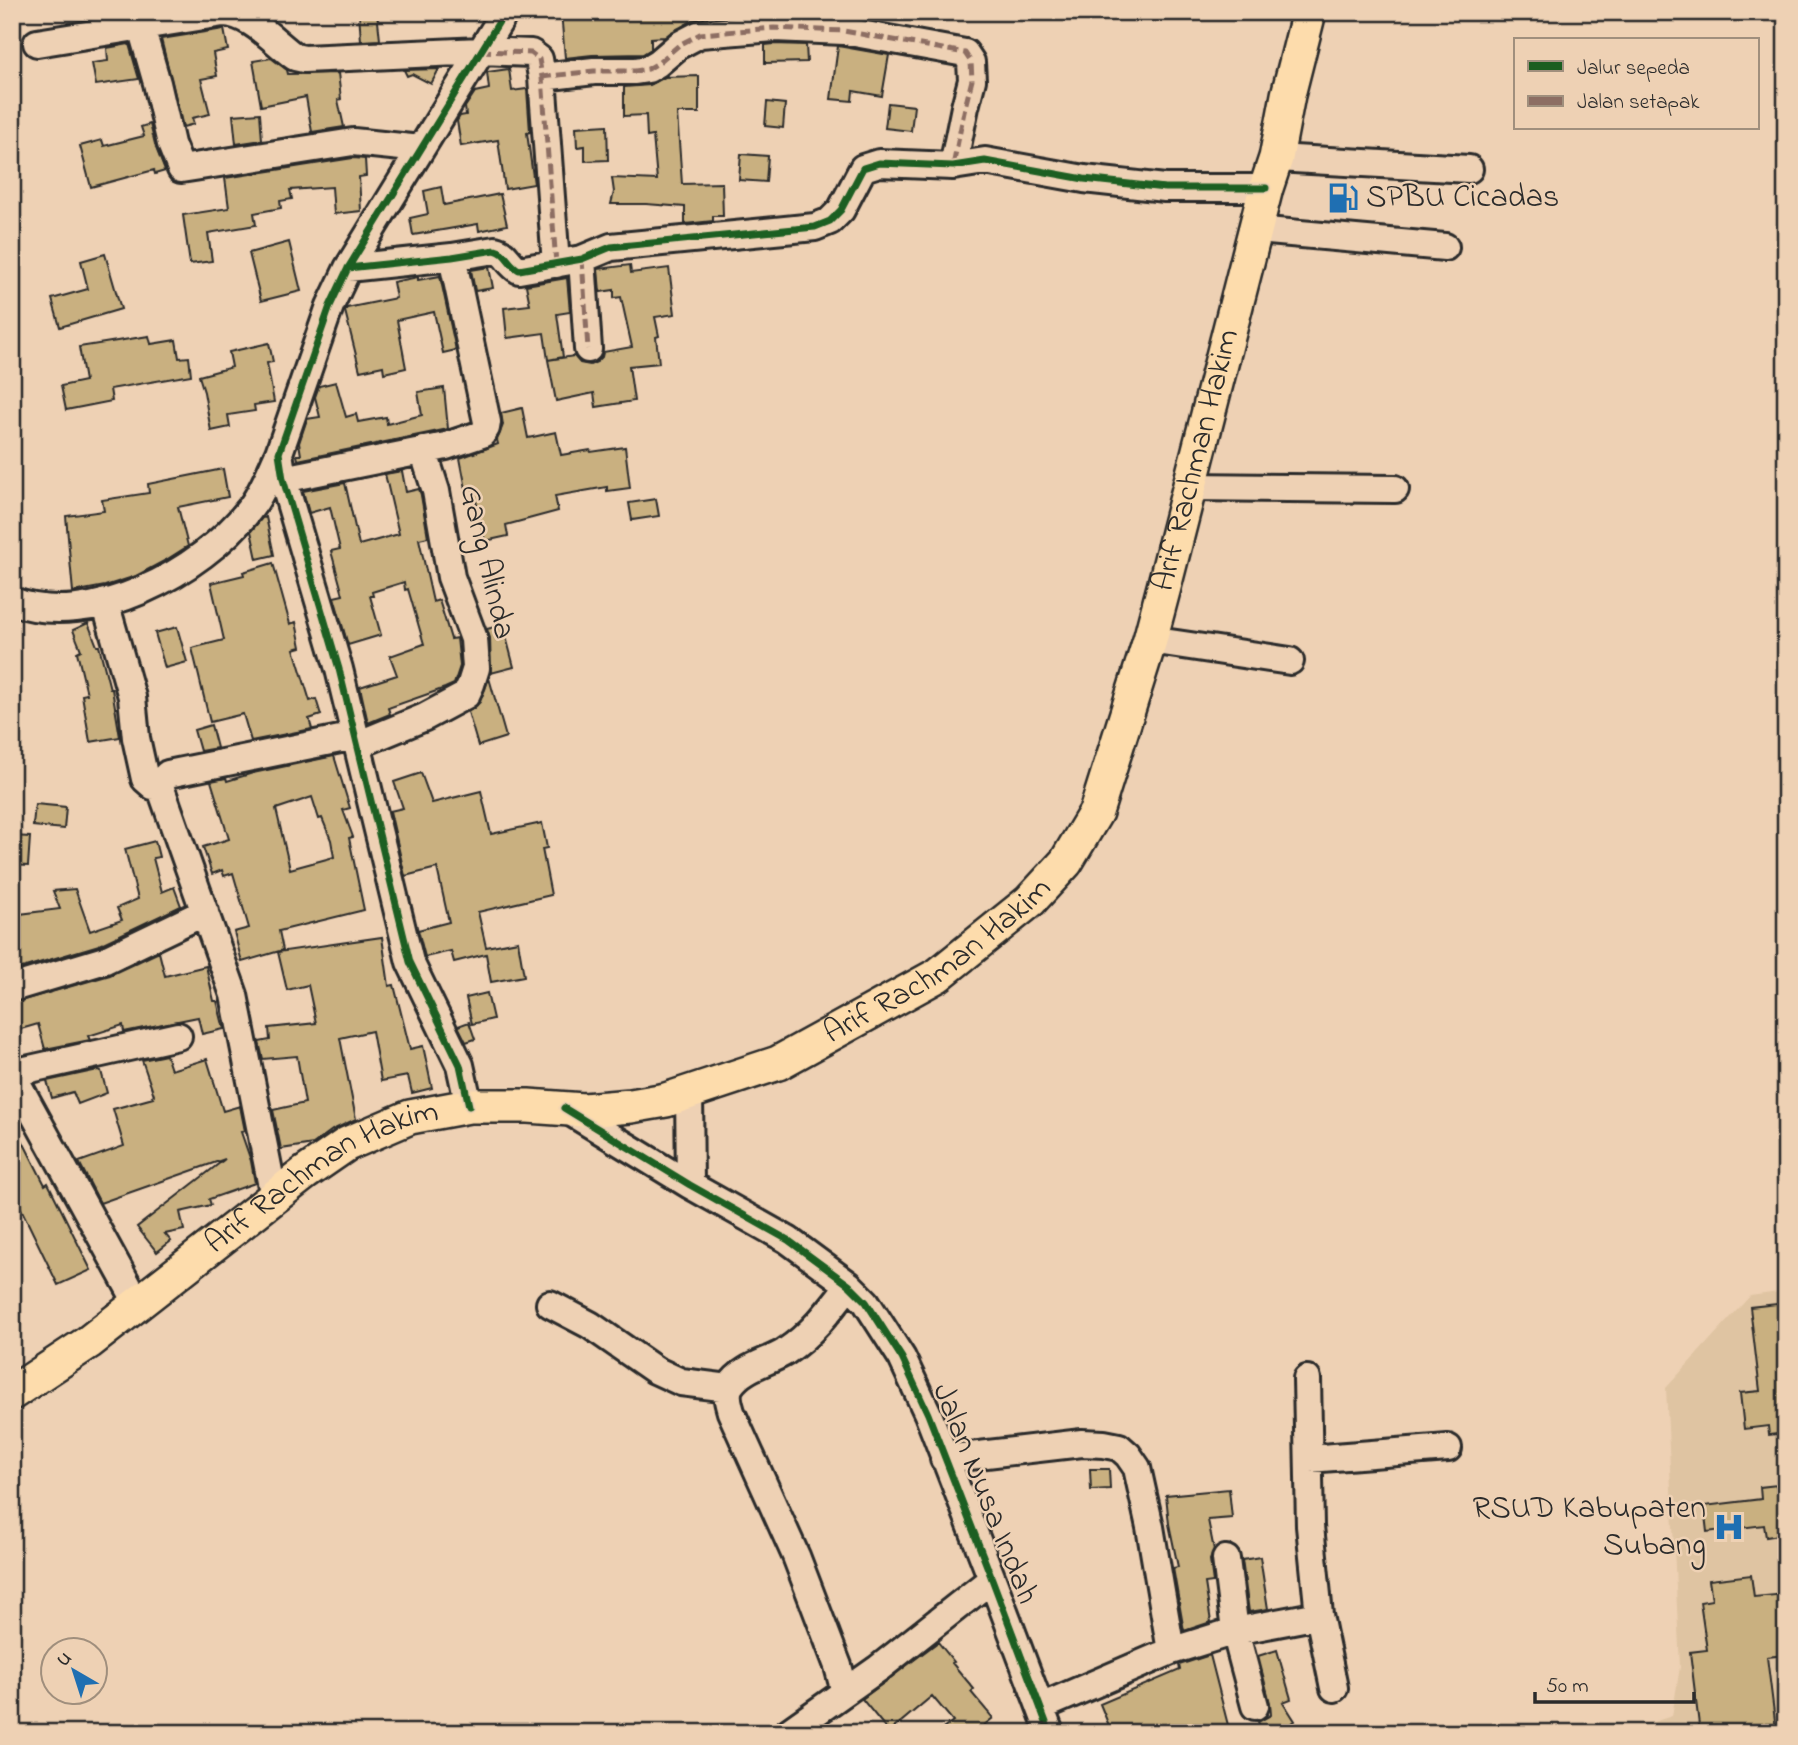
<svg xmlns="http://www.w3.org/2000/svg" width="1798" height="1745" viewBox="0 0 1798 1745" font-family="'Indie Flower',sans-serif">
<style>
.built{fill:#dfc4a2}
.building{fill:#c9b080;stroke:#2b2b2b;stroke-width:2;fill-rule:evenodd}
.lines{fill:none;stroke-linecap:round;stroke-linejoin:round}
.minor-casing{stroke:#2b2b2b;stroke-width:32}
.major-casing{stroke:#2b2b2b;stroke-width:38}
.minor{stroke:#eed1b4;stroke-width:26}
.major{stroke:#fddcac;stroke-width:33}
.quiet{stroke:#8d6e63;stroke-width:5;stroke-dasharray:10 5;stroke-linecap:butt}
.cycleway-casing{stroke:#eed1b4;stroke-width:11}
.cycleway{stroke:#1b5e20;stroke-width:7}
.labels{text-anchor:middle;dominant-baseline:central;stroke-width:5;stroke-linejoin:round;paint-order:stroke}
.poi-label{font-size:32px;fill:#2b2b2b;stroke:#eed1b4;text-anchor:start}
.street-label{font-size:32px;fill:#2b2b2b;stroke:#eed1b4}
</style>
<rect width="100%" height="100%" fill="#eed1b4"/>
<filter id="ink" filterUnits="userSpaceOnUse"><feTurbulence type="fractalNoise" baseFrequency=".0143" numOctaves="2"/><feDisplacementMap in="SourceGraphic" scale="14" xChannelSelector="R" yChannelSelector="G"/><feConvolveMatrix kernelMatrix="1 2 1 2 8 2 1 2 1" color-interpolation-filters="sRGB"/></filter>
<g filter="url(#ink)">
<path class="built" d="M1786 1291V1733H1618L1672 1716 1680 1667 1666 1388 1750 1296Z"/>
<path class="building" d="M82 12H129L83 20Z
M359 12H377L380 40 361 41Z
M561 12H650V14L704 12V18L693 20 665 37 651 38V49L643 54 592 55 565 58Z
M855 12H880V21L855 17Z
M224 29 228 50 213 53 217 76 201 79 210 114 192 118 194 124 183 127 161 39Z
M129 44 139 79 96 85 92 63 108 61 107 48Z
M774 44 806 45 807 62 765 63V45Z
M838 46 889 55 882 96 853 91 852 101 831 99Z
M271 58 287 70 288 74 338 73 341 99 338 100 344 127 312 132 306 97 261 106 253 61Z
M439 69 431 84 412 74 407 76 404 70Z
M509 69 512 91 527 89 530 132 527 133 534 184 505 189 498 140 461 146 457 121 460 116 466 115 465 107 475 92 489 89 487 72Z
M699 76V113H677L682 184 722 183 723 216H713V221L685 224V207L646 204H611L614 192 612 178 657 180 653 136 647 137 646 115 624 116V87L650 85 665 77Z
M767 102 785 104 783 128 765 126Z
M888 103 914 106 911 131 885 128Z
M260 113 262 140 236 144 233 115Z
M150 124 156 148 165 171 155 174 154 170 91 187 80 146 102 140 104 146 144 136 141 127Z
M607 125 608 160 585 161V146L577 147 576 127Z
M741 154 768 156 766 182 739 180Z
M353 158 365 159 366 176 359 177 361 211 334 214 332 187 290 190 292 199 280 201 281 208 254 213 256 225 208 233 212 261 190 264 183 215 229 208 225 178Z
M441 187 444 205 500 194 507 225 479 231 478 224 413 235 410 218 428 214 424 191Z
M289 242 301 291 261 301 249 253Z
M105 254 121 309 60 327 52 299 88 289 81 261Z
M630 265 631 273 669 268 675 314 655 317 659 336 656 337 659 363 629 366 634 401 596 407 594 393 556 401 548 360 574 356 580 363 590 365 597 362 602 357 603 352 632 347 621 297 614 298V290L600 292 598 269Z
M489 267 493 288 475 291 471 270Z
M440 276 456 350 443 353 434 312 397 320 406 368 384 373 383 366 360 371 345 311 347 308 396 298 393 282 418 277V280Z
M567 278 570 312 557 314 563 357 548 360 544 333 507 338 504 308 530 305 526 285Z
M149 336 151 344 176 340 179 358 189 357 191 375 110 389 112 401 66 410 61 386 85 381 79 347Z
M269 343 273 362 267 363 274 402 254 405 255 411 228 415 230 427 211 431 204 392 199 376 232 367 229 352Z
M336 382 346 417 356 414 358 422 386 417 387 424 422 415 418 392 444 388 448 429 298 460 297 455H301L299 443 307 419 320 417 315 397 319 386Z
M522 408 528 438 556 432 561 455 590 450 591 452 625 447 630 488 607 491V487L555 496 558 511 506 525 508 536 485 541 473 487 466 489 460 458 498 444 497 440 503 425 501 413Z
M223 469 228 497 178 507 188 546 166 560 136 576 105 586 73 592 66 516 104 511 102 500 149 493 148 484Z
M402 471 406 492 419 489 421 495 428 537 419 539 433 602 439 600 451 639 457 638 460 666 454 684 445 688 388 708 390 714 368 723 360 687 397 675 390 656 424 644 408 589 405 590 404 582 372 592 373 596H370L381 635 348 645 334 597 343 595 331 551 340 549 330 507 309 513 303 491 345 483 359 545 399 534 385 474Z
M656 499 659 516 632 520 629 503Z
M266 517 274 555 257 559 251 531 262 518Z
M273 563 290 624 296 622 301 647 294 649 310 701 316 699 321 715 309 719 312 729 251 741 243 714 210 722 192 648 224 640 211 583 244 575 243 572Z
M88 623 97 646H99L110 689H112L120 737 90 742 82 695 87 694 77 652 81 650 73 630Z
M503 625 514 667 491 673 490 638 487 629Z
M177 627 187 662 165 668 155 633Z
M489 678 506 737 478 746 468 712 474 708 480 702Z
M211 725 217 748 200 751 194 730Z
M334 756 350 808 343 810 353 837 349 838 364 910 279 931 283 950 242 962 234 932 249 928 233 873 224 876 222 870 212 874 203 847 229 839 211 781 226 778 227 781 253 773ZM312 797 319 819 322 818 331 840 334 857 290 869 276 809Z
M421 773 432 803 481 791 491 834 542 823 547 848 542 849 551 895 478 912 486 947 518 941 524 976 491 982 486 954 454 962 451 951 425 957 418 930 449 922 437 868 405 876 390 811 403 808 394 782Z
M35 804 66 807 64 829 33 826Z
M13 836 30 837 28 866 12 865Z
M155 841 159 857 153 858 162 892 174 887 181 906 99 945 12 971V915L60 909 53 891 75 889 90 931 122 920 117 908 138 899 125 849Z
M382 937 389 986 394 985 410 1049 423 1046 432 1088 412 1093 408 1076 381 1081 372 1031 340 1038 356 1119 332 1130 313 1144 281 1149 273 1110 305 1103 297 1056 263 1059 259 1042 270 1040 269 1028 316 1023 308 985 287 990 278 952Z
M159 952 165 976 206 966 214 1001H217L224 1029 202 1034 198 1017 124 1032 123 1025 88 1036 90 1040 45 1049 38 1024 21 1029 13 1003 110 975Z
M487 993 493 1019 472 1024 466 998Z
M469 1022 475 1039 466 1042 458 1026Z
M166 1055 171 1070 207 1059 223 1111 240 1106 245 1131 241 1132 251 1161 255 1183 209 1199 211 1205 180 1212 184 1230 165 1234 171 1241 157 1252 137 1227 225 1159 100 1203 79 1162 124 1146 113 1109 153 1098 152 1096 154 1095 142 1060Z
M98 1070 101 1071 107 1093 78 1104 73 1092 52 1098 47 1081Z
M12 1120 45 1185 48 1183 91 1270 58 1285 12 1190Z
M1786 1303V1433L1769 1435 1768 1426 1744 1429 1740 1393 1760 1391 1750 1307Z
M1090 1469H1109L1110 1489 1091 1490Z
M1786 1484V1534L1766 1537 1764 1525 1707 1532 1704 1506 1761 1499 1760 1487Z
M1229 1489 1232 1518 1208 1520 1214 1550 1210 1560 1213 1582 1205 1583 1211 1622 1184 1631 1173 1568 1178 1567 1169 1524 1166 1495Z
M1260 1557 1268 1609 1249 1612 1242 1560Z
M1751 1575 1754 1597 1786 1594V1655L1767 1657 1776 1729 1752 1733H1700L1690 1652 1707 1650 1700 1602 1712 1600 1709 1580Z
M938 1642 954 1662 952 1663 974 1689 971 1692 993 1718 974 1733H938L953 1721 932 1696 889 1732 862 1699Z
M1277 1650 1291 1699 1283 1702 1295 1721 1275 1733H1264L1258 1722 1271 1715 1270 1703 1258 1656Z
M1210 1655 1230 1733H1112L1100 1704 1180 1670 1179 1665Z"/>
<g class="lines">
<g class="minor-casing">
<path id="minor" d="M141 27 157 83 171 144 181 169 353 142 421 149
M37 43 223 13C250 13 274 42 295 57L304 59 481 51 531 53 539 59 542 77 556 264
M542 77 594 71H635L648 69 658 63 679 45 700 34 774 28 844 31 965 53 971 62 972 80 965 107 953 166
M1276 158 1469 169
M1256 230 1445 247
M582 259 588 349
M348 268 452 257 495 250C507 253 507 263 519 270L582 259 611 247 815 227 830 221 841 210 863 168 879 163 953 166 985 161 1084 179 1165 188H1266
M283 479 446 446 482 434 486 428 487 422 452 257
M1190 487 1395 489
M12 601C91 631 201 572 249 510 262 494 270 472 279 453
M105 602 132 697 136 738 145 779 153 786H160
M1150 640 1290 661
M357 745 425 717 466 695 471 684 476 668 474 639 451 577 436 491 423 450
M12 988 105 960 205 912
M12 1073 178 1036
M12 1074 138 1304
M689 1091 690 1185
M469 1106 460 1065 410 962 339 669 283 479 279 453 330 306 348 268 505 12
M564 1108 690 1185 788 1240 849 1285 866 1302 902 1358 928 1414 992 1579 1050 1733
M274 1197 234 995 160 786V782L168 774 355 736
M849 1285C830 1310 811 1335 785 1352 767 1363 742 1367 730 1386 725 1395 729 1404 731 1412L796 1556 838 1666 845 1692 879 1668 992 1579
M550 1304 590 1325 655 1370 681 1382 729 1388
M1307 1379 1310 1526 1319 1615 1334 1688
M944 1459 1082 1443 1104 1444 1119 1447 1128 1455 1137 1468 1150 1527 1171 1651
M1309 1459 1448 1448
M1226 1559 1235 1631 1255 1706
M1041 1707 1171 1651 1235 1631 1319 1615
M787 1733 845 1692"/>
</g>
<g class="major-casing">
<g id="major">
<path id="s1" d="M12 1393 89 1342 305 1173 347 1144 410 1117 469 1106H528L584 1110 631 1106 666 1100 778 1063 938 975 1030 901 1066 862 1096 812 1150 640 1164 587 1266 188 1276 158 1288 95 1309 12"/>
</g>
</g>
<use href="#minor" class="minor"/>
<use href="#major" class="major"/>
<path class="quiet" d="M481 51 531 53 539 59 542 77 556 264
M542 77 594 71H635L648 69 658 63 679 45 700 34 774 28 844 31 965 53 971 62 972 80 965 107 953 166
M582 259 588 349"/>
<g class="cycleway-casing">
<path id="cycleway" d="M348 268 452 257 495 250C507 253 507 263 519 270L582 259 611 247 815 227 830 221 841 210 863 168 879 163 953 166 985 161 1084 179 1165 188H1266
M469 1106 460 1065 410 962 339 669 283 479 279 453 330 306 348 268 505 12
M564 1108 690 1185 788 1240 849 1285 866 1302 902 1358 928 1414 992 1579 1050 1733"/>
</g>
<use href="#cycleway" class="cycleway"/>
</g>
</g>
<defs>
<g id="fuel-bare" transform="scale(2.415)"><path d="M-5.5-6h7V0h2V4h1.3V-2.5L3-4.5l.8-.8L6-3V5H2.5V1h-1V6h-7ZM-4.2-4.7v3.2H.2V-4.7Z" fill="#1f6fb2" stroke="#eed1b4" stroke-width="2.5" paint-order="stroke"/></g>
<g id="hospital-bare" transform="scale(2.415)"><path d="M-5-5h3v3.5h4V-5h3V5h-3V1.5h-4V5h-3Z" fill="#1f6fb2" stroke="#eed1b4" stroke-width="2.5" paint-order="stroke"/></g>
</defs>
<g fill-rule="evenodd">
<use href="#fuel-bare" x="1343" y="198"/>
<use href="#hospital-bare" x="1729" y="1527"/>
</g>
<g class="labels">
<g class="poi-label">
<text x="1366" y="198">SPBU Cicadas</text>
<text x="1706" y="1509" text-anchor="end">RSUD Kabupaten<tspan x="1706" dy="37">Subang</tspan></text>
</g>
<g class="street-label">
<text stroke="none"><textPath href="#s1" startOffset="1640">Arif Rachman Hakim</textPath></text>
<text transform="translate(486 562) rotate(77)">Gang Alinda</text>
<text stroke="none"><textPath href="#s1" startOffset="1052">Arif Rachman Hakim</textPath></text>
<text stroke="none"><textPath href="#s1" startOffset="380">Arif Rachman Hakim</textPath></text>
<text transform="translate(984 1494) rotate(68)">Jalan Nusa Indah</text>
</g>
</g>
<rect width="1798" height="1745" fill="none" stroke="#eed1b4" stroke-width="42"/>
<rect x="21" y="21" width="1756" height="1703" fill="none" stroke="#2b2b2b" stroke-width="2.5" filter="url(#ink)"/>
<rect x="1514" y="38" width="245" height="91" fill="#eed1b4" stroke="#a08f7d" stroke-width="2"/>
<rect x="1528" y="61" width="35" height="10" fill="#1b5e20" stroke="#a08f7d" stroke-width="2"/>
<text x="1577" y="74" font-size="21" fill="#2b2b2b">Jalur sepeda</text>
<rect x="1528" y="96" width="35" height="10" fill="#8d6e63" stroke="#a08f7d" stroke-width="2"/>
<text x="1577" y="108" font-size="21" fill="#2b2b2b">Jalan setapak</text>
<g transform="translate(74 1671) rotate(321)"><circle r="33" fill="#eed1b4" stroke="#a08f7d" stroke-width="2"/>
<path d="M0-5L12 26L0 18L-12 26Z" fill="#1f6fb2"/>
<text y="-10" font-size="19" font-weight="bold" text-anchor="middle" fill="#2b2b2b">U</text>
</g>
<path d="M1535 1692v10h159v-10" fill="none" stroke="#2b2b2b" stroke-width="3.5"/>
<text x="1546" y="1692" font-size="21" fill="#2b2b2b" stroke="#eed1b4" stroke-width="5" paint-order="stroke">50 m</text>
</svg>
